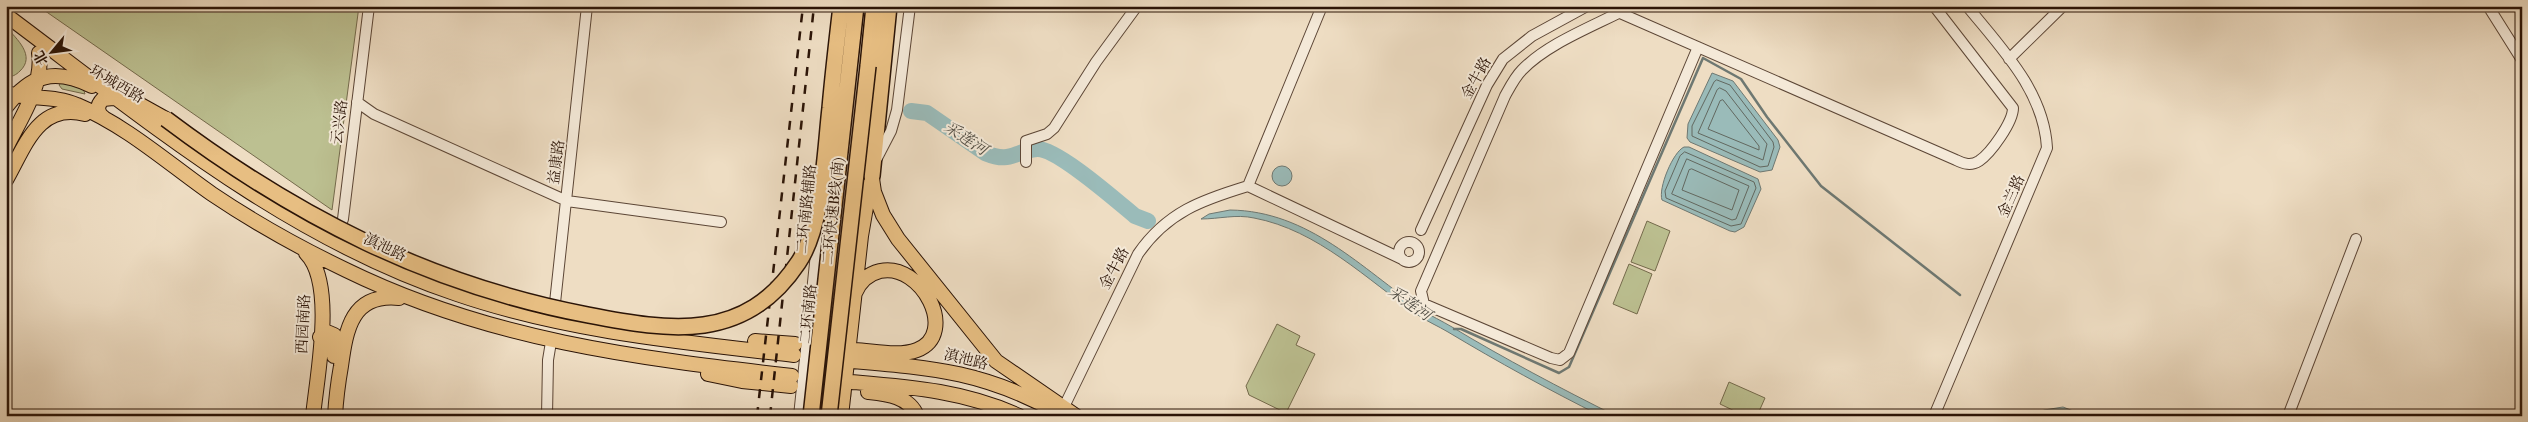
<svg xmlns="http://www.w3.org/2000/svg" width="2528" height="422" viewBox="0 0 2528 422" font-family="'IM FELL French Canon','Noto Serif SC',serif">
<style>
.green{fill:#bcc091;stroke:#746a4c}
.water{fill:#9abbb9;stroke:#6e7872}
.lines{fill:none;stroke-linecap:round;stroke-linejoin:round}
.shore{stroke:#626860;stroke-width:1}
.stream{stroke:#6e7872;stroke-width:2.5}
.river{stroke:#9abbb9;stroke-width:16}
.major-tunnel{stroke:#c7b59d;stroke-width:14;stroke-dasharray:14 7;stroke-linecap:butt}
.minor-casing{stroke:#5c4636;stroke-width:12}
.major-casing{stroke:#2b1407;stroke-width:16}
.highway-casing{stroke:#2b1407;stroke-width:18}
.minor{stroke:#f4e9d8;stroke-width:10}
.major{stroke:#e7be82;stroke-width:14}
.highway{stroke:#e7be82;stroke-width:15}
.rail{stroke:#2b1407;stroke-width:2.5;stroke-dasharray:9 9;stroke-linecap:butt}
.highway-bridge-casing{stroke:#2b1407;stroke-width:18;stroke-linecap:butt}
.highway-bridge{stroke:#e7be82;stroke-width:15}
.labels{text-anchor:middle;dominant-baseline:central;stroke-width:4;stroke-linejoin:round;paint-order:stroke}
.street-label{font-size:15px;fill:#2b1407;stroke:#f4e9d8}
.water-label{font-size:16px;font-style:italic;fill:#524e45;stroke:#f4e9d8}
</style>
<rect width="100%" height="100%" fill="#eeddc3"/>
<filter id="stains"><feTurbulence type="fractalNoise" baseFrequency=".004" numOctaves="4"/><feColorMatrix values="0 0 0 0 .2 0 0 0 0 .09 0 0 0 0 .02 0 0 0 .5 -.17"/></filter>
<radialGradient id="worn" r=".72"><stop offset=".6" stop-color="#630" stop-opacity="0"/><stop offset="1" stop-color="#630" stop-opacity=".3"/></radialGradient>
<path class="green" d="M38 6H359L332 210Z
M6 27C17 39 36 56 20 71 16 75 12 77 6 77Z
M62 81 83 88 85 94 62 89 59 85Z
M1647 221 1670 231 1655 271 1631 262Z
M1629 264 1652 274 1637 314 1613 304Z
M1277 324 1300 336 1296 345 1315 354 1286 413 1249 395 1246 386Z
M1729 382 1765 398 1757 416H1745L1720 404Z"/>
<path class="water" d="M1712 73 1733 81 1778 140 1780 147 1772 170 1760 172 1690 142 1687 138 1688 124Z
M1684 147H1689L1758 179 1761 189 1744 227 1735 232 1730 231 1662 200C1658 188 1673 152 1684 147Z
M1272 176a10 10 0 1 1 20 0a10 10 0 1 1-20 0Z
M1230 210C1309 211 1361 268 1422 310 1431 316 1442 321 1452 327 1505 359 1560 388 1616 416H1601C1549 390 1498 362 1448 332 1438 326 1428 322 1418 315 1367 280 1318 230 1254 218 1236 214 1219 219 1201 219L1209 214Z
M2063 407 2086 416 2062 414 2032 416 2044 410Z"/>
<g class="lines">
<path class="shore" d="M1717 80 1730 85 1773 142 1774 147 1768 166 1760 167 1692 136V126L1714 82Z
M1720 88 1726 91 1767 144 1763 160 1698 133 1717 90Z
M1723 100 1759 146V150L1708 129 1720 101Z
M1685 152 1754 182 1756 188 1741 224 1731 226 1666 198 1665 191 1680 156Z
M1687 159 1749 186 1736 219 1732 220 1672 194Z
M1692 169 1739 190 1732 210 1682 190 1689 170Z"/>
<path class="stream" d="M1454 329H1461L1559 373 1569 367 1703 58 1741 79 1767 117 1821 186 1960 295"/>
<path class="river" d="M911 111 927 113 985 153C1012 164 1013 151 1037 149 1057 148 1118 202 1135 216L1148 221"/>
<path class="major-tunnel" d="M804 387 852 390"/>
<g class="minor-casing">
<path id="minor" d="M1611 6 1620 13 1956 160C1964 164 1971 166 1979 161 1991 153 2013 122 2013 108L1934 6
M1632 6C1597 25 1549 42 1522 70 1515 77 1510 87 1505 96L1421 291 1424 304 1551 358 1560 360 1569 353 1698 47
M2488 6 2522 60
M2009 59 2063 6
M357 102 374 114 567 201 721 222
M877 158 891 131 897 110 910 6
M1026 162V141L1047 134 1054 128 1096 62 1137 6
M1248 186 1322 6
M1421 230 1487 85 1503 59 1532 36 1587 6
M338 233 343 219 369 6
M1399 252a10 10 0 1 1 20 0a10 10 0 1 1-20 0Z
M554 312 587 6
M1061 413 1138 254C1167 212 1202 200 1248 186L1402 259
M547 416 548 360 551 342
M799 416 819 225
M1934 416 2047 148C2044 91 2001 48 1967 6
M2288 416 2356 239"/>
</g>
<g class="major-casing">
<path id="major" d="M6 15C148 121 286 237 457 294 565 331 681 342 794 355
M6 93C30 100 55 95 77 105 127 126 169 164 212 194 255 223 300 248 346 270 489 340 636 358 792 376
M130 99 166 119
M6 107C31 74 55 68 92 86
M104 118C97 113 96 106 103 99L113 98
M864 125 874 192 883 215 898 239 996 361 1076 416
M6 148C19 121 44 85 39 53
M6 180C25 147 38 102 85 114
M306 253C336 283 317 375 313 416
M855 293C860 281 868 274 880 271 922 262 959 334 917 350 899 357 874 351 855 350
M320 337 327 332 334 335V356
M755 341 795 344
M853 361C935 368 985 372 1059 413
M708 374 742 381 791 386
M852 382C911 387 965 391 1019 416
M868 392C887 394 909 396 917 416
M335 416C336 399 338 383 341 366 346 329 352 293 399 298
M841 416 861 236 870 184"/>
</g>
<g class="highway-casing">
<path id="highway" d="M868 66 874 6
M872 176 889 6"/>
</g>
<use href="#minor" class="minor"/>
<use href="#major" class="major"/>
<use href="#highway" class="highway"/>
<path class="rail" d="M757 416 803 6
M770 416 814 6"/>
<g class="highway-bridge-casing">
<path id="highway-bridge" d="M166 119C295 216 429 285 588 315 670 331 745 343 798 263 823 227 825 151 830 108 833 74 837 40 841 6
M811 416 856 6
M829 416 868 66"/>
</g>
<use href="#highway-bridge" class="highway-bridge"/>
</g>
<g class="labels">
<g class="street-label">
<text transform="translate(1476 78) rotate(-61)">金牛路</text>
<text transform="translate(117 84) rotate(30)">环城西路</text>
<text transform="translate(339 122) rotate(-83)">云兴路</text>
<text transform="translate(556 162) rotate(-83)">益康路</text>
<text transform="translate(2011 196) rotate(-66)">金兰路</text>
<text transform="translate(806 209) rotate(-84)">二环南路辅路</text>
<text transform="translate(833 211) rotate(-84)">二环快速B线(南)</text>
<text transform="translate(385 247) rotate(25)">滇池路</text>
<text transform="translate(1114 268) rotate(-62)">金牛路</text>
<text transform="translate(808 314) rotate(-84)">二环南路</text>
<text transform="translate(303 324) rotate(-87)">西园南路</text>
<text transform="translate(966 359) rotate(14)">滇池路</text>
</g>
<g class="water-label">
<text transform="translate(966 138) rotate(33)">采莲河</text>
<text transform="translate(1410 303) rotate(35)">采莲河</text>
</g>
</g>
<rect width="2528" height="422" fill="none" stroke="#eeddc3" stroke-width="25"/>
<rect x="8" y="8" width="2513" height="407" fill="none" stroke="#2b1407" stroke-width="2.5"/>
<rect x="12" y="12" width="2503" height="397" fill="none" stroke="#2b1407"/>
<g transform="translate(52 52) rotate(241)" stroke="#f4e9d8" stroke-width="4" paint-order="stroke">
<path d="M0-4L9 19L0 12L-9 19Z" fill="#2b1407"/>
<text y="-8" font-size="14" font-weight="bold" text-anchor="middle" fill="#2b1407">北</text>
</g>
<rect width="100%" height="100%" filter="url(#stains)"/>
<rect width="100%" height="100%" fill="url(#worn)"/>
</svg>
